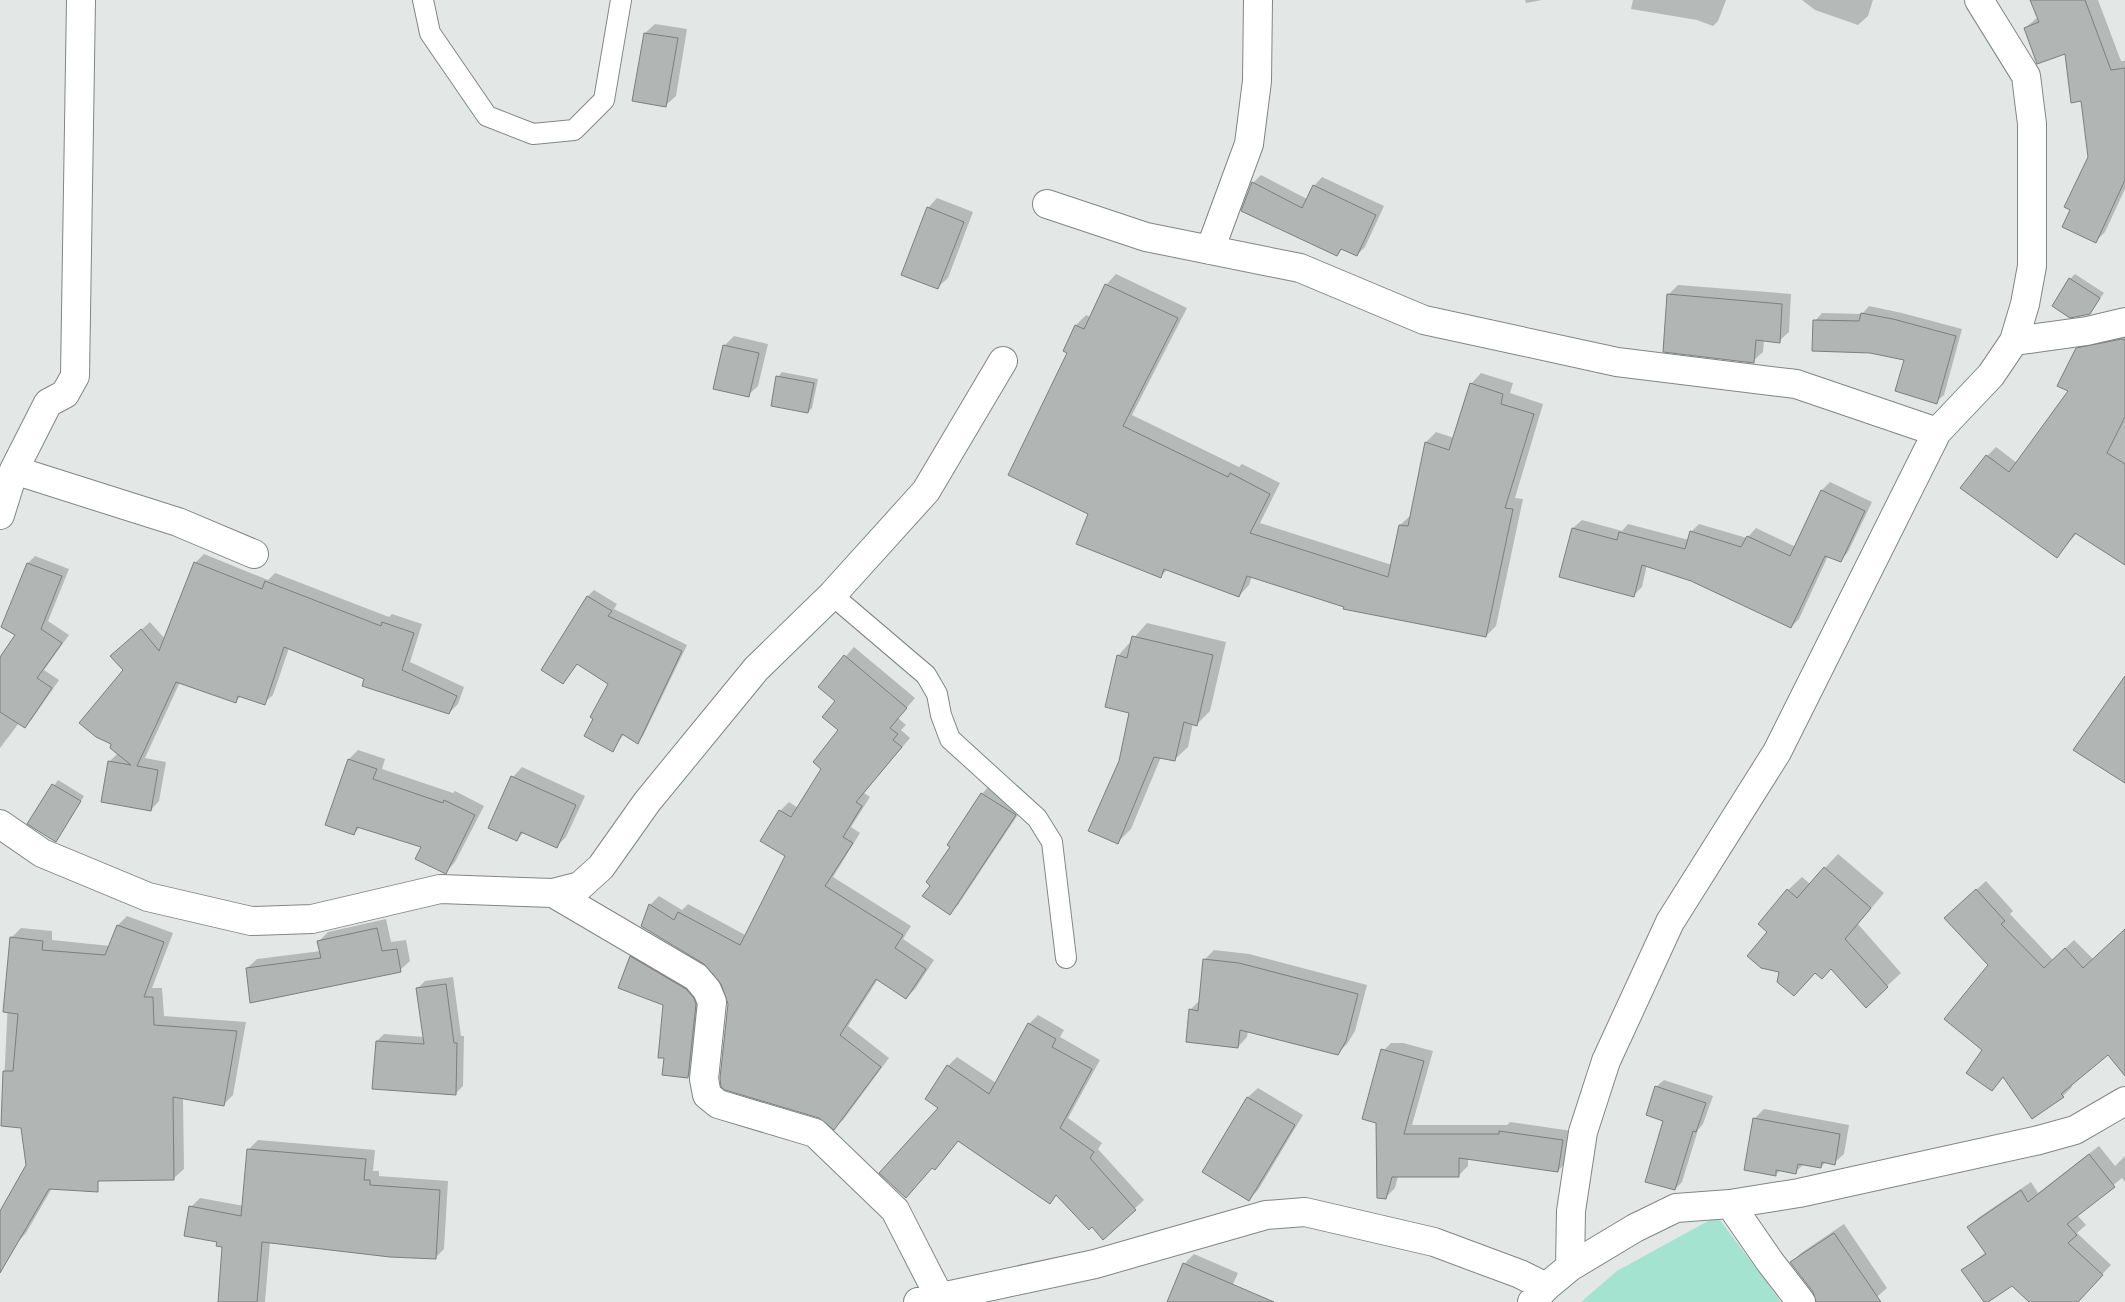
<svg xmlns="http://www.w3.org/2000/svg" width="2125" height="1302" viewBox="0 0 2125 1302" font-family="Helvetica,sans-serif">
<style>
.green{fill:#a3e3cf}
.shadow{fill:#0003}
.building{fill:#b1b6b4;stroke:#7b7f7e}
.lines{fill:none;stroke-linecap:round;stroke-linejoin:round}
.lane-casing{stroke:#818684;stroke-width:22}
.street-casing{stroke:#818684;stroke-width:30}
.lane{stroke:#fff;stroke-width:20}
.street{stroke:#fff;stroke-width:28}
</style>
<rect width="100%" height="100%" fill="#e3e8e6"/>
<path class="green" d="M1717 1216 1781 1302H1581L1617 1271Z"/>
<path class="shadow" d="M1525 0H1542L1526 3Z
M1633 0H1726L1718 21 1713 26 1697 20 1631 9Z
M1802 0H1873L1868 16 1858 25 1815 10Z
M2032 0H2098L2121 61H2125V189L2105 232 2096 241 2072 209 2089 157 2082 99 2066 53 2025 28 2038 17Z
M655 24 687 29 676 96 666 105 645 33Z
M1261 175 1307 199 1314 186 1322 177 1384 206 1365 247 1357 255 1343 248 1337 255 1253 183Z
M937 198 973 212 948 278 938 287 928 208Z
M1116 274 1187 308 1132 415 1239 467 1242 464 1280 483 1260 523 1392 565 1400 525 1411 515 1426 442 1436 432 1454 438 1471 384 1481 373 1513 383 1510 393 1543 404 1515 498 1523 499 1496 626 1486 636 1345 606 1252 576 1249 585 1239 596 1168 569 1161 576 1089 514 1069 353 1064 351 1076 325 1086 315 1090 317 1106 285Z
M2075 274 2104 293 2089 313 2070 279Z
M1678 285 1791 294 1789 332 1779 341 1764 340 1763 352 1753 361 1668 295Z
M1869 306 1902 313 1962 329 1944 395 1936 402 1905 360 1815 321 1822 313 1862 314Z
M2125 332V506L2077 533 2057 557 1987 456 1996 447 2017 463 2070 391 2077 349 2087 339Z
M734 336 768 344 758 386 748 395 724 346Z
M782 372 818 379 812 408 808 412 778 377Z
M1830 482 1872 502 1848 552 1840 561 1828 556 1799 619 1791 627 1691 579 1647 565 1642 587 1634 595 1561 576 1573 528 1582 520 1622 531 1628 524 1689 540 1691 532 1699 524 1747 538 1756 528 1796 547 1822 490Z
M204 554 268 580 275 573 389 617 392 614 422 624 410 662 464 687 458 704 449 713 289 648 273 695 264 703 241 696 236 701 180 682 145 758 166 762 159 801 151 810 109 762 118 753 125 670 121 648 150 622 165 639 195 563Z
M35 556 69 569 48 621 69 635 44 670 59 680 32 719 25 726 19 723 0 748V659L17 635 28 563Z
M594 590 617 604 614 609 687 645 643 736 637 742 624 734 613 750 610 684 578 663 563 683 588 596Z
M1147 623 1226 642 1210 711 1197 724 1193 723 1188 747 1174 760 1161 757 1131 829 1118 842 1120 761 1131 712 1118 656Z
M854 647 915 698 898 718 906 725 901 730 910 738 864 793 870 797 851 827 860 833 833 877 911 926 903 939 934 960 915 989 906 998 878 979 848 1026 889 1058 843 1120 834 1128 729 1003 723 983 650 905 659 896 682 910 688 904 747 936 787 856 762 840 780 811 789 802 798 808 823 768 839 730 837 701 819 687Z
M358 750 385 759 382 769 453 793 455 791 484 806 455 862 446 872 423 847 361 826 354 834 349 759Z
M522 767 585 796 566 837 556 847 524 832 517 840 513 777Z
M58 780 84 796 60 835 29 823Z
M989 786 1023 807 958 905 950 913 932 885 982 794Z
M1838 854 1884 893 1858 924 1901 973 1887 986 1832 968 1822 978 1816 972 1794 995 1780 972 1769 932 1788 890 1802 877 1810 884Z
M1986 881 2013 911 2010 914 2053 960 2074 940 2093 959 2125 930V1055L2108 1054 2070 1084 2072 1087 2063 1096 2004 1076 1991 1090 1984 1050 1990 965 1955 909Z
M127 916 173 933 152 988H162L164 1016 246 1022 233 1095 223 1105 183 1097 184 1169 174 1178 76 1180 52 1188 26 1233 17 1243 0 1233V1213L27 1166 22 1126 2 1125 11 938 21 928 52 931V940L110 946 118 925Z
M386 919 391 942 406 940 410 961 400 970 247 968 257 959 321 951 319 941 328 932Z
M1214 950 1249 954 1367 985 1355 1031 1347 1044 1337 1054 1248 1031 1247 1037 1238 1047 1190 1010 1200 1000 1204 960Z
M635 953 690 985 700 999 693 1072 688 1077 664 1004 631 957Z
M453 977 461 1036H464L463 1086 456 1093 377 1041 384 1034 424 1037 418 988 425 981Z
M1038 1015 1064 1030 1060 1037 1100 1060 1068 1118 1102 1143 1098 1149 1144 1200 1103 1238 1092 1225 1057 1194 1050 1202 959 1140 935 1169 940 1108 948 1066 957 1057 996 1083 1029 1024Z
M1391 1043H1403L1433 1051 1412 1125H1507L1510 1122 1572 1131 1567 1161 1558 1171 1468 1158V1166L1458 1176H1398L1395 1188 1385 1198 1381 1053Z
M1664 1080 1713 1096 1703 1124 1698 1130 1682 1182 1675 1189 1665 1120 1656 1087Z
M1258 1088 1303 1115 1258 1190 1249 1199 1203 1171 1248 1097Z
M1764 1109 1849 1125 1844 1154 1834 1163 1826 1162 1821 1167 1804 1164 1795 1172 1781 1170 1775 1175 1754 1119Z
M258 1140 375 1150 373 1171H379V1176L448 1181 444 1249 435 1258 270 1242 265 1302H220L224 1246 191 1207 200 1198 244 1206 249 1149Z
M2099 1146 2115 1166 2125 1156V1182L2122 1178 2077 1215 2086 1225 2077 1233 2111 1265 2076 1302H2031L2012 1284 1985 1302 1963 1270 1986 1252 1969 1227 1978 1218 2031 1182 2038 1193Z
M1844 1224 1887 1288 1871 1302H1817L1814 1292 1792 1262 1801 1253Z
M1194 1254 1238 1273 1225 1302H1178L1184 1264Z"/>
<path class="building" d="M2030 0H2085L2111 70 2125 68V180L2096 243 2062 227 2070 210 2064 207 2088 157 2081 101 2071 103 2065 54 2037 64 2024 28 2039 22Z
M644 33 678 38 666 107 632 101Z
M1252 182 1302 208 1313 185 1376 215 1357 256 1341 249 1337 256 1241 211Z
M927 207 964 222 938 289 901 275Z
M2069 278 2100 298 2090 314 2070 318 2052 306Z
M1105 284 1178 318 1123 426 1228 477 1230 473 1270 494 1250 533 1388 577 1399 525 1408 526 1425 442 1449 450 1470 383 1503 394 1501 404 1534 414 1505 508 1513 509 1486 637 1343 609 1344 607 1247 576 1239 597 1164 569 1161 578 1076 544 1088 514 1008 475 1067 353 1063 351 1075 325 1084 329Z
M1667 294 1782 304 1780 343 1756 340 1754 363 1663 352Z
M1861 313 1893 319 1956 336 1937 404 1895 391 1904 360 1870 353 1812 351 1813 320 1859 321Z
M2122 339 2125 340V417L2107 453 2125 464V565L2075 533 2057 558 1960 488 1986 455 2009 472 2068 391 2057 386 2076 348Z
M723 345 759 353 749 397 713 389Z
M776 376 814 383 808 413 771 406Z
M1821 490 1865 511 1841 562 1825 556 1791 628 1691 581 1642 565 1634 597 1559 577 1572 528 1617 540 1619 532 1685 549 1690 531 1741 547 1747 536 1790 556Z
M194 562 262 589 265 581 381 626 382 622 414 633 402 670 457 696 449 714 362 686 364 679 284 647 265 705 238 696 236 703 176 682 137 766 158 770 151 811 101 802 108 761 131 765 110 748 111 744 96 737 79 723 123 670 110 656 141 629 159 651Z
M27 563 62 576 41 629 62 643 37 678 52 688 25 728 0 712V657L15 635 1 627Z
M587 596 612 611 608 616 682 651 638 744 622 734 613 752 584 736 593 719 590 717 608 684 577 664 563 684 541 670Z
M1132 636 1213 655 1197 726 1184 722 1175 761 1154 757 1118 844 1088 831 1119 761 1129 713 1105 707 1117 655 1127 658Z
M844 655 907 708 890 728 898 734 893 740 902 747 856 802 862 806 843 837 853 843 825 886 903 935 895 948 926 969 906 999 876 979 840 1035 881 1067 834 1130 819 1118 725 1090 721 1087 720 1078 728 1004 721 984 704 964 641 926 649 904 674 920 678 912 740 945 785 856 760 841 779 810 791 817 821 769 813 762 838 730 822 717 835 701 818 687Z
M2125 676V783L2073 750Z
M348 759 377 769 373 779 443 803 444 800 475 815 446 874 415 859 421 847 357 827 354 835 325 825Z
M511 776 576 805 557 848 521 832 517 841 488 828Z
M52 784 81 801 56 842 27 824Z
M981 793 1016 815 950 915 922 896 930 886 926 882 950 847 947 845Z
M1824 867 1871 908 1845 939 1888 987 1866 1008 1831 969 1822 979 1815 973 1794 996 1777 982 1779 972 1761 968 1747 956 1767 932 1758 924 1787 889 1797 898Z
M1976 889 2005 921 2001 924 2044 968 2065 948 2083 968 2125 929V1076L2108 1055 2061 1094 2064 1097 2032 1119 2003 1077 1992 1091 1966 1073 1982 1050 1944 1019 1988 965 1944 918Z
M117 925 164 942 144 997H153L154 1025 237 1031 224 1106 173 1097 174 1180 98 1181V1192L49 1189 0 1273V1211L26 1165 21 1128 1 1126 3 1071H13L18 1014 3 1012 10 937 43 941 42 950 105 955Z
M377 928 382 951 397 949 401 972 250 1003 246 968 321 958 317 941Z
M630 956 686 989 694 998 696 1004 688 1078 662 1075 664 1058H658L663 1005 618 988Z
M1203 959 1239 963 1358 994 1346 1041 1338 1055 1240 1030 1238 1048 1186 1042 1189 1009 1198 1011Z
M446 984 454 1043H457L456 1095 372 1089 376 1041 424 1044 416 988Z
M1028 1023 1056 1039 1052 1047 1092 1069 1060 1128 1094 1152 1090 1158 1136 1210 1103 1240 1092 1227 1089 1230 1056 1195 1050 1204 958 1141 935 1170 932 1168 906 1198 879 1173 938 1108 925 1099 947 1065 989 1094Z
M1381 1049 1424 1061 1404 1134H1499V1131L1563 1140 1558 1172 1459 1158V1177H1392L1386 1199 1377 1198 1376 1123 1362 1119Z
M1655 1086 1706 1103 1696 1132 1693 1131 1675 1190 1645 1182 1663 1121 1646 1115Z
M1247 1097 1295 1125 1249 1201 1202 1172Z
M1753 1118 1840 1134 1835 1165 1822 1162 1821 1168 1798 1164 1796 1174 1776 1170V1176L1744 1170Z
M247 1149 366 1159 364 1180H370V1185L440 1190 436 1259 390 1257 262 1242 257 1302H218L222 1247 216 1246 217 1242 184 1236 189 1206 241 1216Z
M2089 1154 2115 1187 2067 1224 2077 1235 2068 1243 2103 1275 2078 1302H2029L2012 1286 1988 1302H1984L1961 1270 1986 1254 1967 1227 2021 1190 2028 1202Z
M1834 1233 1881 1302H1816L1813 1292 1790 1262Z
M1183 1263 1274 1302H1167Z"/>
<g class="lines">
<g class="lane-casing">
<path id="lane" d="M423 0 430 33 487 116 533 134 574 130 604 100 621 0
M832 595 926 675 937 694 941 715 950 739 1037 818 1052 842 1066 958"/>
</g>
<g class="street-casing">
<path id="street" d="M1047 204 1146 237 1300 268 1424 320 1617 362 1796 384 1937 432
M1210 250 1249 144 1257 81 1258 0
M2014 341 2087 331 2125 322
M14 470 178 522 254 554
M0 515 14 470 48 403 65 394 75 376 81 0
M0 824 42 853 148 897 251 921 312 919 440 889 553 893 580 886 601 867 647 802 756 669 832 595 926 491 1003 361
M553 893 696 977 707 990 712 1002 704 1079 707 1095 718 1104 815 1133 895 1210 939 1296
M1730 1204 1770 1262 1801 1302
M1570 1267 1571 1211 1583 1132 1606 1061 1670 922 1777 752 1937 432 1991 375 2014 341 2025 304 2032 266V124L2026 76 1979 0
M918 1302 1095 1264 1266 1215 1305 1212 1434 1242 1520 1274 1546 1287
M1532 1302 1546 1287 1570 1267 1635 1228 1676 1208 1730 1204 1799 1193 2039 1140 2075 1130 2125 1101"/>
</g>
<use href="#lane" class="lane"/>
<use href="#street" class="street"/>
</g>
</svg>
